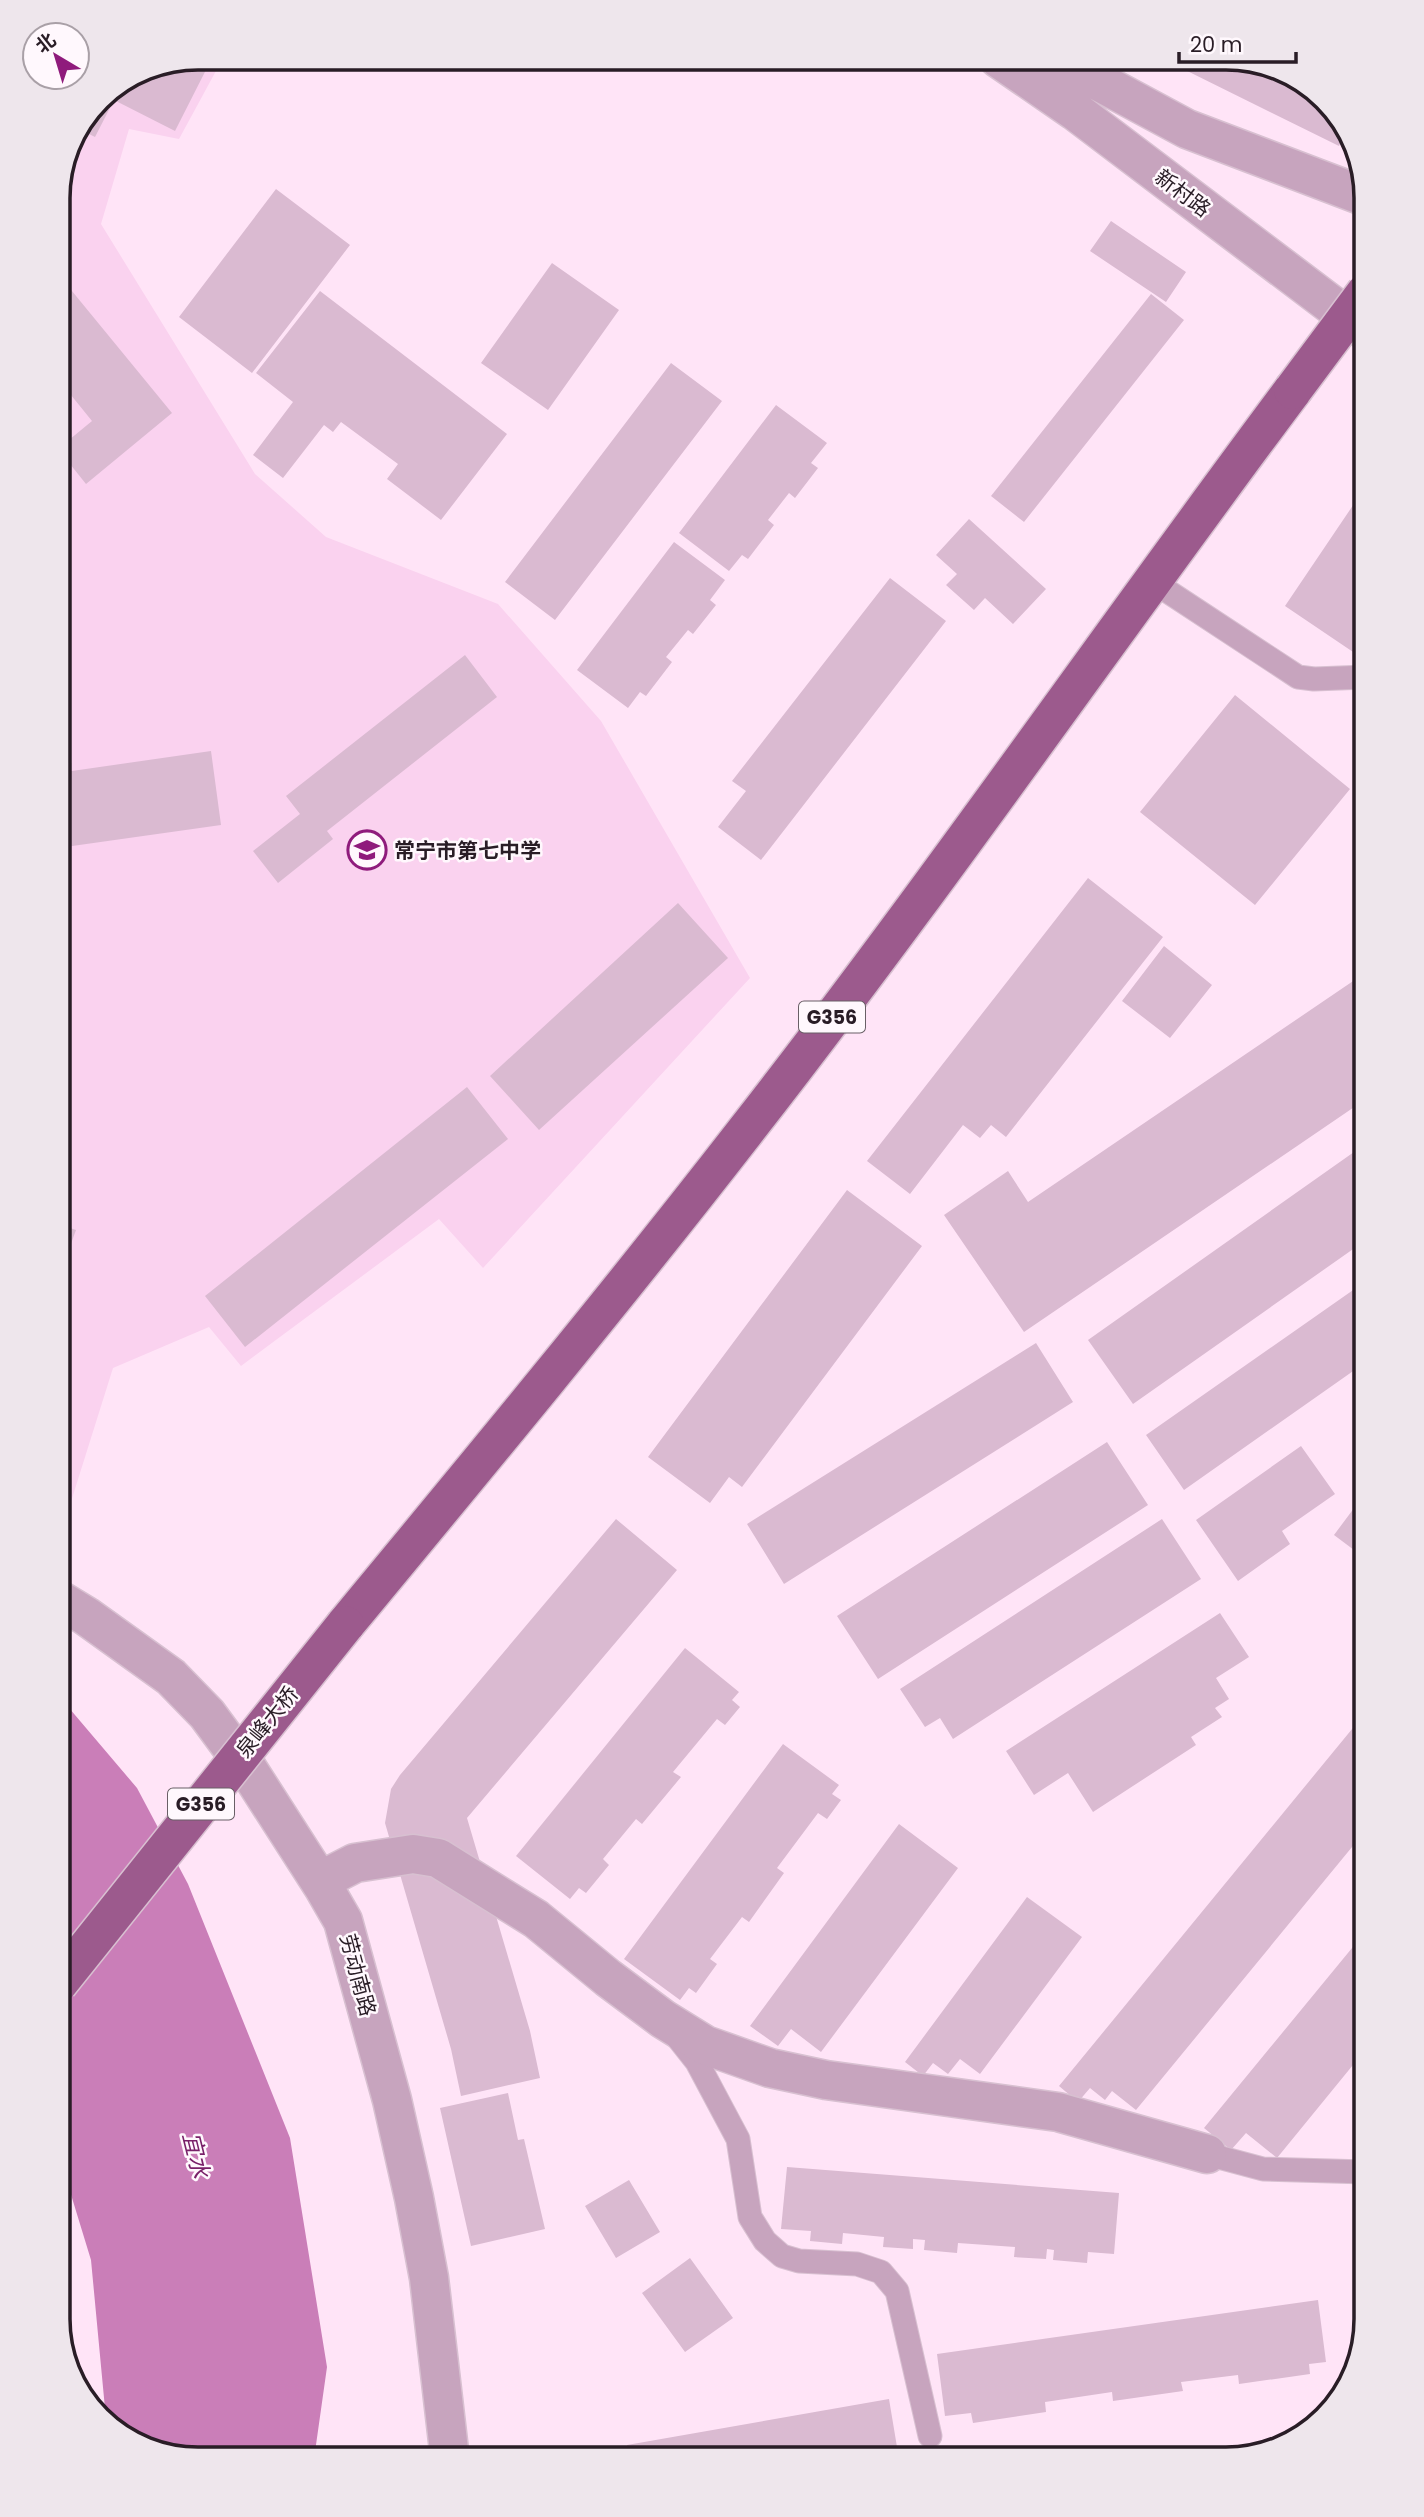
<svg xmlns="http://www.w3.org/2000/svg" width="1424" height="2517" viewBox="0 0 1424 2517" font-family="Poppins,'Noto Sans SC',sans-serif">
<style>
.built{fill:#fad2ef}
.water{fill:#ca7eb8}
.building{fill:#dabad1}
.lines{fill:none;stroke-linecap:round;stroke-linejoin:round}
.service-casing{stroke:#d8c0d1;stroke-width:25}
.minor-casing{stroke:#d8c0d1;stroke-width:41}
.trunk-casing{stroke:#d8c0d1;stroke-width:41}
.service{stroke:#c7a4be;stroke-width:23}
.minor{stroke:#c7a4be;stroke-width:38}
.trunk{stroke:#9c5a8d;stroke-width:38}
.trunk-bridge-casing{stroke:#d8c0d1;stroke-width:41;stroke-linecap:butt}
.trunk-bridge{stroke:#9c5a8d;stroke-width:38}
.labels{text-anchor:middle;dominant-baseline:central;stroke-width:5;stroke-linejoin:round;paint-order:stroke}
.shield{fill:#fff8fd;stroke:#695f66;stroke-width:2}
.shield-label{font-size:19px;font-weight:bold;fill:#291d26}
.street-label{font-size:21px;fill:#291d26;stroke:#fff8fd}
.poi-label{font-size:21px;font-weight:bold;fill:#291d26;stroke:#fff8fd;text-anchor:start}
.water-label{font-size:23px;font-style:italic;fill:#792069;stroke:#fff8fd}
.rim{fill:none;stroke:#291d26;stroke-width:3.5}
</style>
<rect width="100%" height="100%" fill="#ffe4f7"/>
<path class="built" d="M198 58H223L179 139 129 129 101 224 255 474 326 537 498 604 601 721 750 978 483 1268 439 1219 241 1366 209 1327 113 1368 58 1543V190L69 144 99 99 145 68Z"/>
<path class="water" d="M58 1695 137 1788 188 1884 290 2138 327 2367 314 2459H190L121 2436 106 2419 91 2260 65 2175 58 2139Z"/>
<path class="building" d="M198 58H212L175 131 114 100 95 137 79 129 99 99 145 68Z
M1161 58H1235L1304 82 1346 130 1339 146Z
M68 149 77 161 62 173 67 152Z
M276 189 350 245 252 373 179 317Z
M1111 221 1186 272 1166 302 1090 251Z
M552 263 619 310 548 410 481 363Z
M58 274 172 413 86 484 58 449 92 421 58 379Z
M320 291 507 434 441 520 387 479 398 464 341 422 333 432 324 425 283 478 253 455 293 402 256 373Z
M1151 294 1184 320 1024 522 991 496Z
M671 363 722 401 555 620 505 582Z
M776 405 827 443 811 463 818 468 795 498 789 493 768 520 774 525 748 559 742 555 729 571 679 533Z
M1366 486V646L1359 656 1285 606Z
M969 519 1046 589 1013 624 985 598 974 610 946 585 957 574 936 555Z
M674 542 725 580 710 600 716 605 693 634 688 630 666 657 672 662 646 696 640 692 628 708 577 670Z
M890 578 946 621 761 860 718 827 746 791 732 781Z
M465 655 497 697 327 831 333 839 278 883 253 851 300 814 286 796Z
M1235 695 1350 789 1255 905 1140 812Z
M211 751 221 825 58 848V773Z
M1088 878 1163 937 1006 1137 991 1125 980 1138 963 1125 910 1194 867 1161Z
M678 903 728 958 539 1130 490 1076Z
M1164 946 1212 985 1170 1038 1122 1001Z
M1362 975 1366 982V1099L1024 1332 944 1215 1008 1171 1028 1202Z
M467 1087 508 1139 245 1347 205 1296Z
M1354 1152 1366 1170V1240L1133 1404 1088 1340Z
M847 1190 922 1246 742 1487 729 1477 710 1503 648 1457Z
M58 1224 76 1230 58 1279Z
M1366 1281V1362L1184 1490 1146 1435Z
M1036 1343 1073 1402 784 1584 747 1524Z
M1107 1442 1148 1505 878 1679 837 1616Z
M1301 1446 1335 1494 1282 1531 1290 1544 1238 1581 1196 1520Z
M1366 1492V1559L1334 1535Z
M616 1519 677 1570 467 1818 530 2031 540 2078 461 2096 451 2049 385 1823 391 1789 400 1775Z
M1162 1519 1201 1579 953 1739 940 1718 925 1727 900 1689Z
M1220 1613 1249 1657 1216 1678 1229 1699 1215 1708 1222 1717 1191 1737 1196 1745 1093 1812 1068 1773 1034 1795 1006 1751Z
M685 1648 739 1692 732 1700 740 1707 725 1725 717 1719 673 1772 681 1777 642 1824 636 1819 603 1859 609 1865 586 1893 579 1888 570 1899 516 1856Z
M1366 1712V1830L1136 2110 1112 2091 1105 2100 1090 2088 1078 2102 1059 2086Z
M783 1744 839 1785 832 1794 841 1800 827 1819 818 1813 777 1868 784 1873 749 1922 742 1917 710 1959 717 1964 696 1993 689 1988 680 2000 624 1959Z
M899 1824 958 1868 821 2052 791 2029 778 2046 750 2026Z
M1027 1897 1082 1937 980 2074 960 2059 948 2074 933 2063 923 2076 905 2062Z
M1366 1931V2049L1277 2158 1246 2133 1231 2150 1204 2128Z
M508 2093 518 2140 524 2139 545 2229 471 2246 440 2108Z
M787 2167 1119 2193 1114 2254 1088 2252 1087 2263 1053 2260 1054 2250 1047 2249 1046 2259 1014 2257 1015 2247 958 2243 957 2253 924 2250 925 2240 913 2239V2249L883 2247 884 2237 843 2233 842 2244 810 2241 811 2231 781 2229Z
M629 2180 660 2232 616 2258 585 2206Z
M690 2258 733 2318 685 2352 642 2293Z
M1318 2300 1326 2362 1309 2364 1310 2374 1239 2384 1238 2375 1181 2382 1183 2391 1113 2401 1112 2392 1045 2402 1046 2412 973 2423 971 2413 945 2416 937 2354Z
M889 2399 899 2459H629L627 2445Z"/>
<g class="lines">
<g class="service-casing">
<path id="service" d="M1152 581 1298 677 1314 679 1366 677
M678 2038 697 2062 738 2139 750 2217 765 2241 782 2256 799 2261 857 2264 881 2272 897 2291 930 2436
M1207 2154 1263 2169 1366 2172"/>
</g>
<g class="minor-casing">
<path id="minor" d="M998 58 1075 111 1366 331
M1055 58 1187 129 1366 197
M58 1599 86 1616 171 1677 207 1714 249 1771 324 1888 343 1921 392 2100 414 2198 429 2278 450 2459
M320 1881 355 1863 413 1854 438 1858 536 1919 608 1978 663 2019 705 2045 770 2068 826 2080 1058 2112 1207 2154"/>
</g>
<g class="trunk-casing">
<path id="trunk" d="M345 1625C480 1462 615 1299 744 1133 934 890 1109 636 1293 390"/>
</g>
<use href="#service" class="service"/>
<use href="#minor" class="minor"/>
<use href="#trunk" class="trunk"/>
<g class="trunk-bridge-casing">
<path id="trunk-bridge" d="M1293 390 1366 292
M58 1984 345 1625"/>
</g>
<use href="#trunk-bridge" class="trunk-bridge"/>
</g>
<defs>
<g id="school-ring" transform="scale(2.0125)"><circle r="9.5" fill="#fff8fd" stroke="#8f1b7c" stroke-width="1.5"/><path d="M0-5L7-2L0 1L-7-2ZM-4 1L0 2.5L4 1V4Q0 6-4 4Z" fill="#8f1b7c"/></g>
</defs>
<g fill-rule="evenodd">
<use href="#school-ring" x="367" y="850"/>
</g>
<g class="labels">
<g class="shield">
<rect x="799" y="1001.5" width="66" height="31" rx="5"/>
<rect x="168" y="1788.5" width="66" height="31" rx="5"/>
</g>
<g class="shield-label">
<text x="832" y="1017">G356</text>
<text x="201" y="1804">G356</text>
</g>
<g class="street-label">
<text transform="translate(1183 193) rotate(37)">新村路</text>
<text transform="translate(267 1722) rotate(-51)">泉峰大桥</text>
<text transform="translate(358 1975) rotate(75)">劳动南路</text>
</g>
<g class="poi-label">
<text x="394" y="850">常宁市第七中学</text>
</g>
<g class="water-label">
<text transform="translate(196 2155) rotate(76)">宜水</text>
</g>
</g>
<path d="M0 0H1424V2517H0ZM198 70H1226A128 128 0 0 1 1354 198V2319A128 128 0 0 1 1226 2447H198A128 128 0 0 1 70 2319V198A128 128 0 0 1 198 70Z" fill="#eee6ec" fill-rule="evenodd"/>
<path class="rim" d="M198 70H1226A128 128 0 0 1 1354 198V2319A128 128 0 0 1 1226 2447H198A128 128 0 0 1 70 2319V198A128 128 0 0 1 198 70Z"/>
<g transform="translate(56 56) rotate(322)"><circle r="33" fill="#fff8fd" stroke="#a9a0a7" stroke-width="2"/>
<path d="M0-5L12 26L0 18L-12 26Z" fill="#8f1b7c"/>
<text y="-10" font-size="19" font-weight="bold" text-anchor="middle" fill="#291d26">北</text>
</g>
<path d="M1179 52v10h117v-10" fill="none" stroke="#291d26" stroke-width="3.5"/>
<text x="1190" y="52" font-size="21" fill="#291d26" stroke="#fff8fd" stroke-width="5" paint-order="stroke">20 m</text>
</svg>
